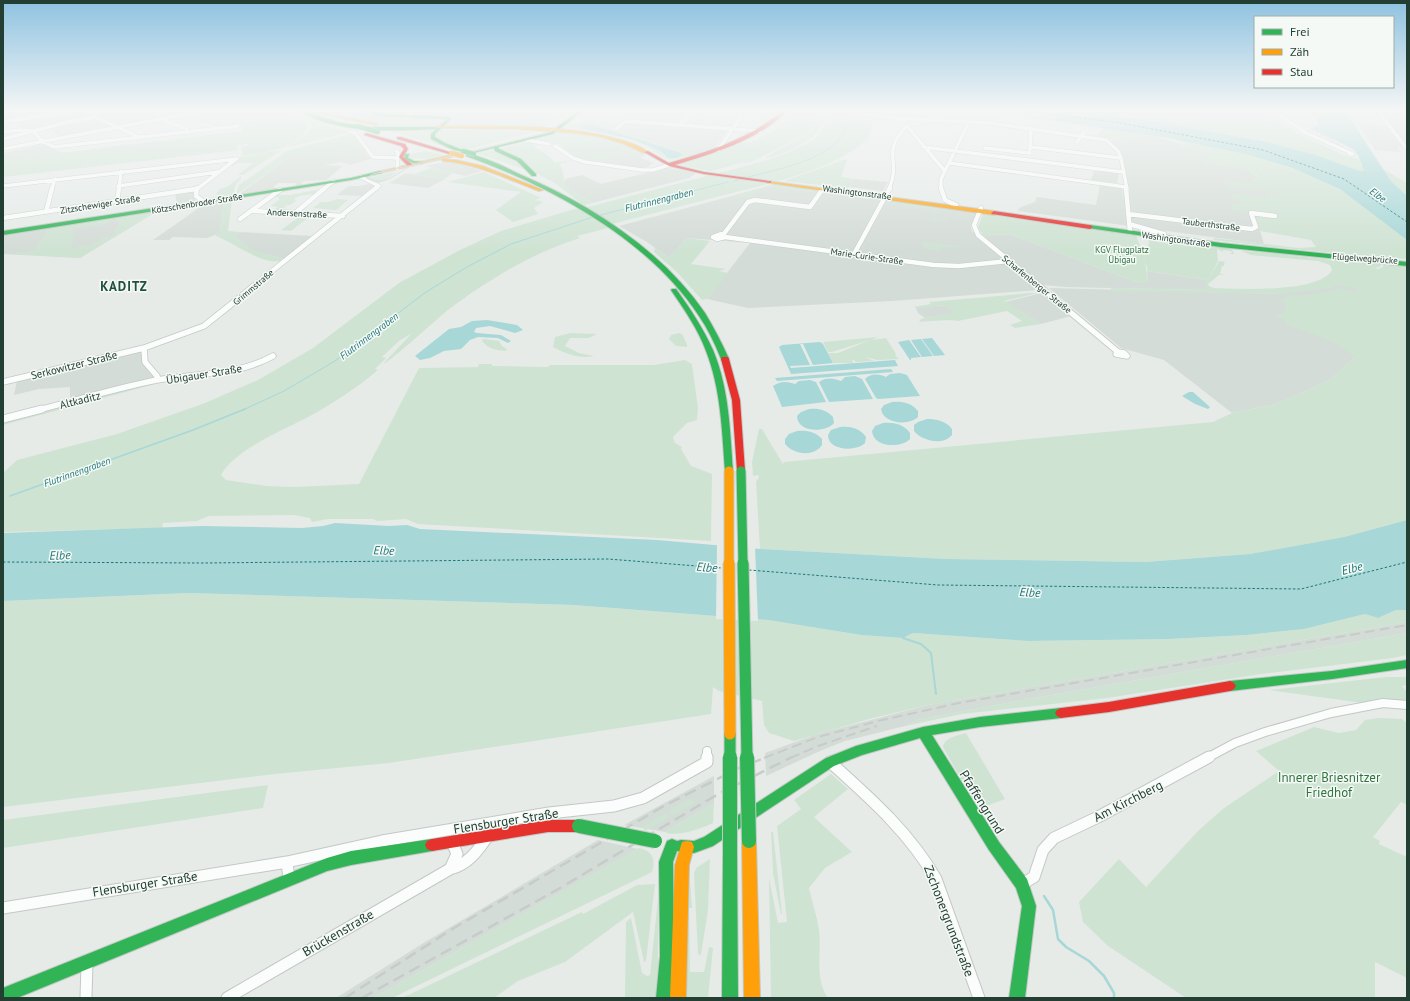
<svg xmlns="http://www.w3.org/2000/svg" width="1410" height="1001" viewBox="0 0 1410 1001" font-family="'PT Sans',sans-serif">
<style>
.built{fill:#d4dcd7}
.green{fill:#cfe3d3;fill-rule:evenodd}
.water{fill:#a8d7d7}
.pier{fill:#e6ebe8}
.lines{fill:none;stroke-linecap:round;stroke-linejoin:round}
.stream-far3{stroke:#a8d7d7;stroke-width:1}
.stream-far2{stroke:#a8d7d7;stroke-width:1.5}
.stream-far1{stroke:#a8d7d7;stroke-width:2}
.stream{stroke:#a8d7d7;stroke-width:2.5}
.ferry{stroke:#1f7678;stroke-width:1;stroke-dasharray:2.5 2;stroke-linecap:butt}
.street-far5-casing{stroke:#c3c8c5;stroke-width:4.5}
.street-far4-casing{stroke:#c3c8c5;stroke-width:5.5}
.street-far3-casing{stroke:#c3c8c5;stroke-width:7}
.street-far2-casing{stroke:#c3c8c5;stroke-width:9}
.street-far1-casing{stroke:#c3c8c5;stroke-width:10}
.street-casing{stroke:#c3c8c5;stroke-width:13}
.fast-casing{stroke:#c1c8c5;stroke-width:2}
.slow-casing{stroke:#c1c8c5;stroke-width:2}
.jam-casing{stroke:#c1c8c5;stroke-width:2}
.street-far5{stroke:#fbfcfc;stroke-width:3.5}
.street-far4{stroke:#fbfcfc;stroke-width:4.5}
.street-far3{stroke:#fbfcfc;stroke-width:5.5}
.street-far2{stroke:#fbfcfc;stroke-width:7}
.street-far1{stroke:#fbfcfc;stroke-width:8}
.street{stroke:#fbfcfc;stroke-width:11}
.fast{fill:#30b455;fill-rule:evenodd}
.slow{fill:#ff9f0a;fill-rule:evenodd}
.jam{fill:#e5322d;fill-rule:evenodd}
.tram{stroke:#c7ccc9;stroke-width:1}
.rail-far2{stroke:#c7ccc9;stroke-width:1;stroke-dasharray:4 2;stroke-linecap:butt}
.rail-far1{stroke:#c7ccc9;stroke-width:2;stroke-dasharray:10 5;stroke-linecap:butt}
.rail{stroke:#c7ccc9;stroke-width:2.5;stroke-dasharray:12 6;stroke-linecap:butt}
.fast-bridge-far3-casing{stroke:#c2cac6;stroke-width:5.5;stroke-linecap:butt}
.fast-bridge-far2-casing{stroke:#c2cac6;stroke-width:11;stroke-linecap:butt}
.fast-bridge-far1-casing{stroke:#c2cac6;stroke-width:13;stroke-linecap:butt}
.fast-bridge-casing{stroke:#c2cac6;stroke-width:16;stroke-linecap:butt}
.slow-bridge-far2-casing{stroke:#c2cac6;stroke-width:5.5;stroke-linecap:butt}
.slow-bridge-far1-casing{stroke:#c2cac6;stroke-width:11;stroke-linecap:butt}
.slow-bridge-casing{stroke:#c2cac6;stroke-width:13;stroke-linecap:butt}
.fast-bridge-far3{stroke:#30b455;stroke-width:4.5}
.fast-bridge-far2{stroke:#30b455;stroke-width:9}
.fast-bridge-far1{stroke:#30b455;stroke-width:11}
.fast-bridge{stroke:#30b455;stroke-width:14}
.slow-bridge-far2{stroke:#ff9f0a;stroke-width:4.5}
.slow-bridge-far1{stroke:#ff9f0a;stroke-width:9}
.slow-bridge{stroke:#ff9f0a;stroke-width:11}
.labels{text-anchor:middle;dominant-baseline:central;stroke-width:3;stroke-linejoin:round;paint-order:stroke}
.far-street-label{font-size:9px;fill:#233e33;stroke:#f4f9f6}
.far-park-label{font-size:9px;fill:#2f743f;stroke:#f4f9f6}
.far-water-label{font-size:10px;font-style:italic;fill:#1f7678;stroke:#f4f9f6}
.street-label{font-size:11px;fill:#233e33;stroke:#f4f9f6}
.water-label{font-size:12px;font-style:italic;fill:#1f7678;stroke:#f4f9f6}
.far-district-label{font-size:13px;font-weight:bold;letter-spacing:1px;fill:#20503d;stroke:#f4f9f6}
.near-park-label{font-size:13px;fill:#2f743f;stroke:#f4f9f6}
.near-street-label{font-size:13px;fill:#233e33;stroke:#f4f9f6}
</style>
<rect width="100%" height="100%" fill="#e6ebe8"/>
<path class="built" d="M3 111H69L47 116 49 118 79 111H83L81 116 112 111H131L126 112 146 121 66 136 57 135 52 130 37 132 34 130 20 129 13 121 3 122V115L11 113 3 114Z
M136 111H158L154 113 164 118 147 120 128 112Z
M369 111H569L544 127 438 125H435L440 121 437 119 428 120 426 122 415 124 369 121 360 117 371 113Z
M1380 111H1385L1395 118 1389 111H1399L1407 118V146Z
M1357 122 1386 126 1402 147H1398L1401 152 1375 150Z
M626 123 728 130 715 147 693 155 617 131Z
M1155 136 1184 145 1179 148 1208 155 1200 159 1204 163 1230 166 1249 171 1273 187 1287 200 1260 231 1264 244 1018 211 1019 208 1035 202 1037 197 1096 205 1100 185 1122 188 1123 201V188L1126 187 1118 151 1110 144 1113 140 1125 143 1129 140Z
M45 144 62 153 3 160V153Z
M363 146 368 156 373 158 350 165 341 162 324 165 343 166 326 180 304 181 301 183 302 185 297 186 295 183H278L274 186 275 189 238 195 294 154H305L319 158Z
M625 149 633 151 643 159 654 163 647 167 641 168 599 163Z
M444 162H455L482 171 465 176 425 166Z
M667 168 697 173 689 178 592 203 566 187 564 183 565 179 582 175 601 184Z
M1094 171 1119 173 1117 183 1091 180Z
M406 173 445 179 428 188 389 183Z
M854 179 888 182 883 191 849 187Z
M369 184 375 186 363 196 337 195 348 186H360Z
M773 185 977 212 971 226 972 231 978 236 1009 234 1139 283H1148L1147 271 1207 280 1206 290 1066 287 1043 285 1038 290 892 301 748 308 707 299 750 243 687 238 669 258 647 242 619 226Z
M194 191 195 201 177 204 175 193Z
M224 201 220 233 207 238 173 237 169 240H153L203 205Z
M159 210 80 258 3 254V235Z
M241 232 312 236 284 259 253 251 235 237Z
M1346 279 1367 299 1355 357 1331 379 1306 391 1276 404 1232 413 1164 360 1121 348 1049 288 1278 294Z
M1042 293 1071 316 1041 324 1005 302Z
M945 305 955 313 925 318 918 313 916 308Z
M141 351 143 364 155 378 70 399V387L39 389 14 395 17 380Z
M1407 622V633L1017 701 917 720 905 726 845 741 820 751 766 776 765 753 817 734 928 705Z
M714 776V803L665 832 624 825Z
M598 840 638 849 373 998H336L425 942Z"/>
<path class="green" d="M204 111H285L301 116 308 125C301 150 264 152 243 156L241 147 249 145 248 143 235 147 239 150 3 177V160L242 131V126L214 128V126L182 116Z
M321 111 340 115 327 111H362L363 115 360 116 361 118C372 123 414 124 426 122L428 119 440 121 436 125H438L431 129 536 132 465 150 439 145Z
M539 111H569L542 128 490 127 505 114 501 119 529 120Z
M617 111H688L677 124 609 119 624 114 602 120 620 122 612 129 591 123 692 155 670 160C662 158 656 151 649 147 632 139 610 132 592 131 602 134 614 136 625 139 641 144 655 152 667 160L651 150 632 141 596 132 565 127ZM587 125H594L681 153 665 157C650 137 602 134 579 128Z
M749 111H775L764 122H759L761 118 745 117Z
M788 111H824L807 134 753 161 742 164 746 161 712 171 680 165 685 166 681 164 743 142C756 145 764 132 776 132L773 131 790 117 792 113Z
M831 111H875C874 118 872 134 867 139 835 170 767 184 724 195 687 205 649 214 612 224L608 228 577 236 580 238C534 252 486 281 448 310 438 318 389 363 383 364L412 333 399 341 382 357 386 358 375 369 378 370C358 387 335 402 312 415 286 429 235 449 221 475L226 480 267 486 294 487 359 484 419 368 478 367 479 364H492V366L548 367 550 365H654L685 360 692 364 698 408 697 420 687 423 673 437 675 443 682 447 681 449 691 466 712 474 711 541 418 524 406 519 377 521 373 519H328L312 522 310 518 294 515 209 516 197 521 163 523 162 528 3 532V473L17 460 117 434 205 403 258 380 313 348 399 283 460 250 501 231 521 225 578 208 588 207 757 163 785 154 812 141 820 133Z
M1075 111H1179L1176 113 1181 111H1265L1297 133 1343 155 1358 159 1365 171 1357 170 1316 155 1249 138 1164 123Z
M695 112 740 115 730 127 684 124Z
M825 112C823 120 820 129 815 135 806 143 775 159 764 158L808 134Z
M310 120 349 132 289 147C297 141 311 134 312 124Z
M1104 128 1155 136 1129 140 1125 143 1095 136Z
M562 132C581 130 631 139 646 154L634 147 609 138 633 147 645 155 642 157 625 149 599 163 578 159 558 144 533 141Z
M354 133 363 146 319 158 305 154H294L236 195 239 185 287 151Z
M1175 140C1228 148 1295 162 1341 190 1365 204 1386 223 1407 240V259L1376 257 1367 252 1374 257 1256 245 1353 256 1214 240 1213 238 1299 248 1316 247 1311 240 1260 231 1256 214 1257 213 1233 210 1232 204H1239L1241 201 1232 198 1231 194C1244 194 1256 197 1270 197L1266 194 1281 195C1271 186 1242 190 1228 189L1226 182 1256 184 1251 177 1261 178C1244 165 1224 168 1204 163L1200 159 1207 155 1178 148 1186 144Z
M529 142 539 144 533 146 551 158 554 163 574 160 559 164C565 171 562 179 566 187L592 203 585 205 582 204 555 183 532 171 521 159 498 149Z
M282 150 243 175H238L253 163H238L232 166H227L241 157Z
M495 150 517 160 527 170 476 153Z
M425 151 444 155 427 159 411 158 408 155Z
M847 159 841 177 854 179 848 188 784 181Z
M431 168H432L453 173 444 179 414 174Z
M1383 169 1407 183V196L1391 181Z
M398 171C388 179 378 188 368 178Z
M484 172 541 198 535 200 543 202 534 208 538 214 513 222 496 210 521 192 448 182Z
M241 176V179L236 184 233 195 204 200 219 196 220 195 216 194 220 189 227 187Z
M775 184 815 191 816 193 770 187 761 188 749 198 747 197 749 194H745L742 197 735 195Z
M315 190 320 191C310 198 303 192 294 199L296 201 290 205H287L283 209 293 210 298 208 294 211H270L279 207 271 206 280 199H278L280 197H275L278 195H291Z
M337 199 348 200 336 210 313 208 321 202H328Z
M232 200 228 231 241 232 235 237 253 251 284 259C269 270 231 241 216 236L215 234 220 233 224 201Z
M889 200 946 207 951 212 934 208 933 210 942 212 936 213 934 219 943 220 945 214H943H945V221L930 220 929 219H932L935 213 931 212 932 209 904 206 905 204 887 202Z
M159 210 80 258 14 254 18 252 33 251 48 231H39V229L111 219 109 223 73 229 72 248 91 245 105 237H110L117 233 113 232 118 229 119 222 115 221 117 217Z
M983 214 1136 235 1145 260 1148 283H1139L1009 234 983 236 978 227Z
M299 217H309L291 231 281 230Z
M1139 236 1232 249 1234 254H1229L1232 253 1231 251 1223 250V252L1226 253 1217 249 1218 261 1208 280 1219 261 1226 262 1224 263V266H1222L1220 274 1225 275H1219L1208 284 1209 286 1214 288C1239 289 1320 293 1332 270L1330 265 1318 261 1251 255 1241 251 1274 253 1247 249 1350 260 1278 254 1333 260 1381 263 1380 267 1375 268 1378 269 1383 267V264L1407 265V520L1344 537 1250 554 1145 562 946 559 760 549 756 482 759 477 758 475 753 476 752 462 759 429H762L783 464 784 462 1213 422 1232 413 1276 404 1306 391 1331 379 1355 357C1335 339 1310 334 1286 324V321L1275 315 1286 313 1283 298 1287 297 1327 292 1339 288 1357 293 1355 288 1337 285 1331 288 1278 294 1111 291V288L1206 290 1204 288 1207 280 1148 271 1141 247H1148L1149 241Z
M687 238 710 241 691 264 726 269 719 271 728 273 707 299 702 300 677 272 654 252 655 248 669 258Z
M923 242 959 246 960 247H939L942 252 923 248Z
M1031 293H1038L1004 301 1041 324 1015 328 1010 325 1022 321 1007 311 958 321C955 319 925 321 919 322L921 319 954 312 944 305 916 308 914 307 931 304 929 302Z
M571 333 597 334 589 338H570L565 346 579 353 594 356C579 359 566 354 553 347L555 337Z
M679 333 682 334 687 344V347L676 346 669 339 671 335Z
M878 337 872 340 886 338 896 354 895 355 899 359 877 360 865 357 874 361 856 362 852 359 853 363H833L828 353H838L870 340 832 352H828L823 342Z
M483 339 499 341 502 346 507 349 506 351C495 350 489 349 482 341Z
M151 381 155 384 3 425V416Z
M189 593 574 605 768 620 861 635 903 638 913 633 1028 641 1169 639 1247 635 1304 629 1365 614 1378 618 1396 610H1407V622L928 705 869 719 794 741 769 733 764 725 762 701 719 691 713 687 711 714 389 763 275 774 3 807V601Z
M1407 633V655L1393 658 1261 674 1107 698 962 714 905 726 917 720 1017 701Z
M1386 677H1407V685L1402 686 1407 692V701L1381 698 1363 703 1269 690Z
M1379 718 1402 719 1407 723V805L1401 802 1373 837 1380 841 1379 844 1407 857V978L1375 962V998H1186L1108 946 1083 922 1079 902 1119 859 1146 887 1199 830 1224 808 1279 771 1256 751 1314 727 1339 733 1356 730 1365 720Z
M966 733 1005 799 978 809 943 747C945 737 957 736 966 733Z
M831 774 848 789 814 817 852 852 825 868 809 888C812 902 817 916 819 930 822 953 814 978 828 998H771L769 878 778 923 787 922 777 826 801 809 794 800Z
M268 785 263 808 3 848V820Z
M691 798 695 803 672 815 669 811Z
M714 803 713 823C703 828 675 838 665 832Z
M666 813 669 817 645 831 643 826Z
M771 832H773L782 914H781L773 873Z
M639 848C653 851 656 860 652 872L392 998H373Z
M710 859 708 910 701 955 698 954 694 874 696 868Z
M690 881 692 908H689L690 972H704L709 947 713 948 708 998H686Z
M655 884 646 961 644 962 633 912 565 962 518 981 494 998H402L582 912 583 914 637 885Z
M658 899V998H625L626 922 631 918 642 973 647 976 650 975Z"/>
<path class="water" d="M985 111H1075L1164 123 1262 141 1316 155 1357 170 1364 171 1358 155 1353 149 1314 130 1313 127 1318 124 1312 111H1345L1391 181 1407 196V240L1340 189 1293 168 1250 155 1163 137Z
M587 125H594L681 153 682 155 676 158H668L660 151 635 140 579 128Z
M487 320 517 325 523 330 515 333 490 326 476 328 474 332 477 333 501 335 511 341 508 343 498 338 478 337 470 340 461 349 444 351 430 358 420 360 415 356 449 329 461 327 472 321Z
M932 338 945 355 934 356 922 339Z
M921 339 933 356 922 357 911 340Z
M909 340 921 357 911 358V360H910L898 342Z
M820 342 823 344 833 363 813 365 803 344H800L810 365 790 366 791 368 895 360 898 366 791 374 779 347 782 345Z
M891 369 893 372 777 381 775 378Z
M900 373 907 375 920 396 878 399 876 398 865 379C871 373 880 374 886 377L890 374Z
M855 376 862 379 873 399 829 402 819 382C826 377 833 378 841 381L845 377Z
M810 380 816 382 826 402 782 407 773 386C780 381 787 381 795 384L799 381Z
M1189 392H1193L1210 407 1208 409 1195 404 1182 396Z
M892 402C902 401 912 403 918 411V417C909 426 883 424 881 409L884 405Z
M809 409C818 408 827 410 833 417L834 423C826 433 797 433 797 416L801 412Z
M927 419C936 419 946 421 952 429V435C943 446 922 441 914 431V425L918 422Z
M883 423C893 422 904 424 910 433V439C900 449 873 447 872 431L875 426Z
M840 427C850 426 860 428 866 437L865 443C856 452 828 451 828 435L831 430Z
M797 431C807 430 816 432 822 439V445C814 457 794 455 785 444V439L789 434Z
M1407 520V610H1396L1378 618 1365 614 1304 629 1247 635 1169 639 1028 641 913 633 903 638 861 635 768 620 574 605 189 593 3 601V533L202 526 302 528 323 526 335 523 389 526 407 525 420 529 657 540 760 549 946 559 1145 562 1250 554 1344 537Z"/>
<path class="pier" d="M717 543 755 547 758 621 716 619Z"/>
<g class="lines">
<path class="stream-far3" d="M745 178C776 169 821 163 842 136 847 129 849 121 851 113
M734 181 741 179
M597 216 728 182
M243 410 284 391 335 361 426 292 467 267 511 244 593 217"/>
<path class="stream-far2" d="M10 496 193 430 245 409"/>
<path class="stream-far1" d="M903 638 921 644 931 653 936 694"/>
<path class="stream" d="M1044 896 1053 910 1058 939 1066 947 1089 961 1104 976 1114 993V998"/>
<path class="ferry" d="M1026 111 1121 123 1263 150 1344 179 1407 222
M3 562 203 563 608 559 722 568
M749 570 938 585 1301 589 1407 562"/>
<g class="street-far5-casing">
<path id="street-far5" d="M96 111 95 117 139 137
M698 111 743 114
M842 111 906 120
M900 111 904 118
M1274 111 1306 133 1353 154H1349
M1378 111 1407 149
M404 117 413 111
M160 119 187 129 188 132
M906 119 990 123 1106 140 1118 151 1121 158 1127 189
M3 122 75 111
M679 125 692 111
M907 126 944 170
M616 129 626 121 760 131
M3 132 18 130 33 131 43 142 54 147 238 126
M351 132 355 133 373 157 397 158
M3 139 68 122 95 117
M526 140 549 144
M1077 142 1084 132
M555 146 573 158 585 162 642 170H653L669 165
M923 147 1123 172
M1031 147 1120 158
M985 148 1030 153
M3 149 198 112
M718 150 745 111
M1030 150 1031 127
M396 151 398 152 397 169
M949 163 1126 187
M361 177 379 186 375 189
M3 186 237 159
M118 186 218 172
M52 189 55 179
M119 189 121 171
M193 189H196
M197 189 236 159
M324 189 334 181
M889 189C902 160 880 153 907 126
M941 189V179L969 122"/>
</g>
<g class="street-far4-casing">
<path id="street-far4" d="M197 188 196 196 204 202
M941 188 945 200 956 205
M1126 188 1130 232
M117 201 119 188
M981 208 974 225 978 235 1041 287
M252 211 343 216
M46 212 52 188
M295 213 325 188
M1128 214 1252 229 1256 227 1251 213 1275 216
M3 218 196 189
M240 219 280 190
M1129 224 1164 234
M721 234 725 237 717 239 713 237Z
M723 235 748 202 755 200 810 207 822 190
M725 237 934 265 959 266 1009 261
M854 254 890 188
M252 287 376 188"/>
</g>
<g class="street-far3-casing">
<path id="street-far3" d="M1039 286 1118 352
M144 348 145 362 157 376V380
M1118 352 1124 353 1127 356 1116 354Z
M3 382 144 348 204 326 254 286
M38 410C77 400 117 388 157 380 196 373 237 376 273 356"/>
</g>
<g class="street-far2-casing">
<path id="street-far2" d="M3 419 42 409"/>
</g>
<g class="street-far1-casing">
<path id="street-far1" d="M707 751V758
M1207 758 1235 743 1265 732 1331 713 1383 703 1407 705"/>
</g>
<g class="street-casing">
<path id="street" d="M830 762C870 798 909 832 936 879L979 998
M287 862 289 880
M450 869 457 854 452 842
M1022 884 1034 877 1043 850 1054 838 1098 817 1209 757
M3 908 287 862 382 841 549 813 614 806 643 798 707 762V757
M86 998 87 963
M227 998 450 869C467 865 478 851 487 837"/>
</g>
<g class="fast-casing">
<path id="fast" d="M299 111H305L337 122 369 127H439L447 119 379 116 366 111H372L380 114 450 117 451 119 435 134V137L445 143 465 151C458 154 439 143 431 139V134L436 129C394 131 337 134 299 111Z
M578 111H583L553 134 498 147 499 149 521 159 536 174V176H532L517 161 495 151 494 148 473 153 471 152 551 132Z
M405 154H409L408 158 414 161 426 162C419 166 410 163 404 158Z
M466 154C478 154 506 167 517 173 588 203 661 249 705 313 714 328 722 343 729 359L728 361H722L721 359C715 344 708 329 699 316 649 239 550 186 466 156Z
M380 171H382V173L351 180 3 235V231L351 178Z
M1090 225 1221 243 1407 262V266L1221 247 1088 228 1087 227Z
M672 289H676C690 308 703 328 713 350 729 388 730 430 733 471L732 473 729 474 725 471C722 431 721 389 706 351 698 329 684 309 671 290Z
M1407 660V668L1332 679 1230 691 1226 689 1224 686 1226 683 1230 681 1332 671Z
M1061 708 1065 710 1067 713 1065 716 1061 718 980 727 932 735 999 842 1027 879 1036 906 1025 998H1009L1022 906 1016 888 989 850 920 738 862 755 834 766 713 846 694 853 677 851 673 862 674 956 672 998H656L660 956 659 862 667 841 672 839 677 841 681 840 694 841 704 837 826 758 856 746 923 727 980 717Z
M432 839 437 841 439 845 437 849 432 851 351 865 327 871 17 998H3V988L327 858 351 851Z
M730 848 735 849 737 854 738 998H722L723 854 725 849Z"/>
</g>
<g class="slow-casing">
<path id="slow" d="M318 112 376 123 378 124 376 125 319 114Z
M437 126C496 127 557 123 614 138 626 141 639 145 648 152L644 153 624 144 601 137 574 133 516 129 436 128Z
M450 155 452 157 444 159 456 160 483 166 543 190 539 191C507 179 477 164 443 161L441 159 380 173 378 172Z
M767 181 994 211 997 213 994 215 769 183H767Z
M749 835 754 837 756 841 760 998H744L742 841 744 837Z
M687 841 692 842 694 847 689 865 686 998H670L675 865 682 842Z"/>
</g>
<g class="jam-casing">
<path id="jam" d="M782 111H787C757 141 714 153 675 165L704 172 769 181H771V183L704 174 669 166 644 152 648 151 669 163C710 151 749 139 782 111Z
M366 133 405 144 408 149 403 157 412 164V166H408L399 157 404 149 401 146 364 135Z
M397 137H401L453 153 449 154 397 139Z
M994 211 1090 225 1093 227 1090 229 992 214 991 213Z
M722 357H728L729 359 740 400 745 471 741 474 737 471 732 400 721 359Z
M1230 681 1234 683 1236 686 1234 689 1230 691 1109 712 1061 718 1057 716 1055 713 1057 710 1061 708 1109 702Z
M548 820H579L584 822 586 826 584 830 579 832H548L432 851 427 849 425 845 427 841 432 839Z"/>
</g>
<use href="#street-far5" class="street-far5"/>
<use href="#street-far4" class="street-far4"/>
<use href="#street-far3" class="street-far3"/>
<use href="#street-far2" class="street-far2"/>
<use href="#street-far1" class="street-far1"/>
<use href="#street" class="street"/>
<use href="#fast" class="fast"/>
<use href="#slow" class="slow"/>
<use href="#jam" class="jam"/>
<path class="tram" d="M709 111C727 112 767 120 782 111
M471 152 549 132 578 111
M411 166C396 173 384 188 367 178L373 174 452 156"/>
<path class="rail-far2" d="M1294 111 1299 120 1314 132
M1310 111 1314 119 1311 127 1313 130 1343 147
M3 113 15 111"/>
<path class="rail-far1" d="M764 758 818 737 878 721 959 703 1407 625
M790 758 818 746 877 726"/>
<path class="rail" d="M345 998 454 928 664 806 739 768 767 757
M362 998 555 891 720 793 792 757"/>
<g class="fast-bridge-far3-casing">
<path id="fast-bridge-far3" d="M357 126 378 132
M463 151 474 154"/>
</g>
<g class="fast-bridge-far2-casing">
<path id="fast-bridge-far2" d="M741 471 743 564"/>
</g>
<g class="fast-bridge-far1-casing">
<path id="fast-bridge-far1" d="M743 563 747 758
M730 734V758"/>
</g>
<g class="fast-bridge-casing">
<path id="fast-bridge" d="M730 757V854
M747 757 749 841
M579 826 655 841"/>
</g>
<g class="slow-bridge-far2-casing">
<path id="slow-bridge-far2" d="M451 153 462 156"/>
</g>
<g class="slow-bridge-far1-casing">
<path id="slow-bridge-far1" d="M729 471V564"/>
</g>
<g class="slow-bridge-casing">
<path id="slow-bridge" d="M729 563 730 734"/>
</g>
<use href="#fast-bridge-far3" class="fast-bridge-far3"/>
<use href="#fast-bridge-far2" class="fast-bridge-far2"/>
<use href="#fast-bridge-far1" class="fast-bridge-far1"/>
<use href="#fast-bridge" class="fast-bridge"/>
<use href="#slow-bridge-far2" class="slow-bridge-far2"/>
<use href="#slow-bridge-far1" class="slow-bridge-far1"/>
<use href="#slow-bridge" class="slow-bridge"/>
</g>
<linearGradient id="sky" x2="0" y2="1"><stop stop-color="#8ec2e1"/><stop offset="0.44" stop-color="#f4f6f5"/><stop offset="1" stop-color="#f4f6f5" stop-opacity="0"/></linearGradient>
<rect width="1410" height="251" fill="url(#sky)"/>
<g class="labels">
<g class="far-street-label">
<text transform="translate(857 192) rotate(7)">Washingtonstraße</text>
<text transform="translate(197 203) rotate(-9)">Kötzschenbroder Straße</text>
<text transform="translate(100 204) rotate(-9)">Zitzschewiger Straße</text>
<text transform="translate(297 213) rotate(3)">Andersenstraße</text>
<text transform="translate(1211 224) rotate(7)">Tauberthstraße</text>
<text transform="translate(1176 239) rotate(8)">Washingtonstraße</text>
<text transform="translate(867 256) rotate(8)">Marie-Curie-Straße</text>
<text transform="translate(1365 258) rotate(4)">Flügelwegbrücke</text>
<text transform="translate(1037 284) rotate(39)">Scharfenberger Straße</text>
<text transform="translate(253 287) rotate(-40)">Grimmstraße</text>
</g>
<g class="far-park-label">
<text x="1122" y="249">KGV Flugplatz<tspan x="1122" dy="10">Übigau</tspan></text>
</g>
<g class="far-water-label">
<text transform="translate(1378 195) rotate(36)">Elbe</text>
<text transform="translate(659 200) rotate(-14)">Flutrinnengraben</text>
<text transform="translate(369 336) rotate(-37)">Flutrinnengraben</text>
<text transform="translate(77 472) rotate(-20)">Flutrinnengraben</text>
</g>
<g class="street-label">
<text transform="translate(74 365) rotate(-14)">Serkowitzer Straße</text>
<text transform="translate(204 374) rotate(-9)">Übigauer Straße</text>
<text transform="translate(80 400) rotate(-14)">Altkaditz</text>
</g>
<g class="water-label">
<text transform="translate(384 550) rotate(2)">Elbe</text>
<text transform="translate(60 555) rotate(-2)">Elbe</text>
<text transform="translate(707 567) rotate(4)">Elbe</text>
<text transform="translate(1352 568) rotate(-14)">Elbe</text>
<text transform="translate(1030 592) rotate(3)">Elbe</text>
</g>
<g class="far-district-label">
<text x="124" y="286">KADITZ</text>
</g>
<g class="near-park-label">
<text x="1329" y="777">Innerer Briesnitzer<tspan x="1329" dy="15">Friedhof</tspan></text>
</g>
<g class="near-street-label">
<text transform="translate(1128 801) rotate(-27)">Am Kirchberg</text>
<text transform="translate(982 802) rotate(58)">Pfaffengrund</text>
<text transform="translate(506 821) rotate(-9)">Flensburger Straße</text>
<text transform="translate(145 884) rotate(-9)">Flensburger Straße</text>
<text transform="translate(949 921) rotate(69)">Zschonergrundstraße</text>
<text transform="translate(338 933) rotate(-30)">Brückenstraße</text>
</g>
</g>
<rect width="1410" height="1001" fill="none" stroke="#233e33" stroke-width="8"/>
<rect x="1254" y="16" width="140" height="72" fill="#f4f9f6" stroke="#a0aea8"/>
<rect x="1262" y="29" width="20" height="6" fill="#30b455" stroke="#a0aea8"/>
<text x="1290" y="36" font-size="12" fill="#233e33">Frei</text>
<rect x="1262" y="49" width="20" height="6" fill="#ff9f0a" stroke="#a0aea8"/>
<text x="1290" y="56" font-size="12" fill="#233e33">Zäh</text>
<rect x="1262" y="69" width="20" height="6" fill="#e5322d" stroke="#a0aea8"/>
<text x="1290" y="76" font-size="12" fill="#233e33">Stau</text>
</svg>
